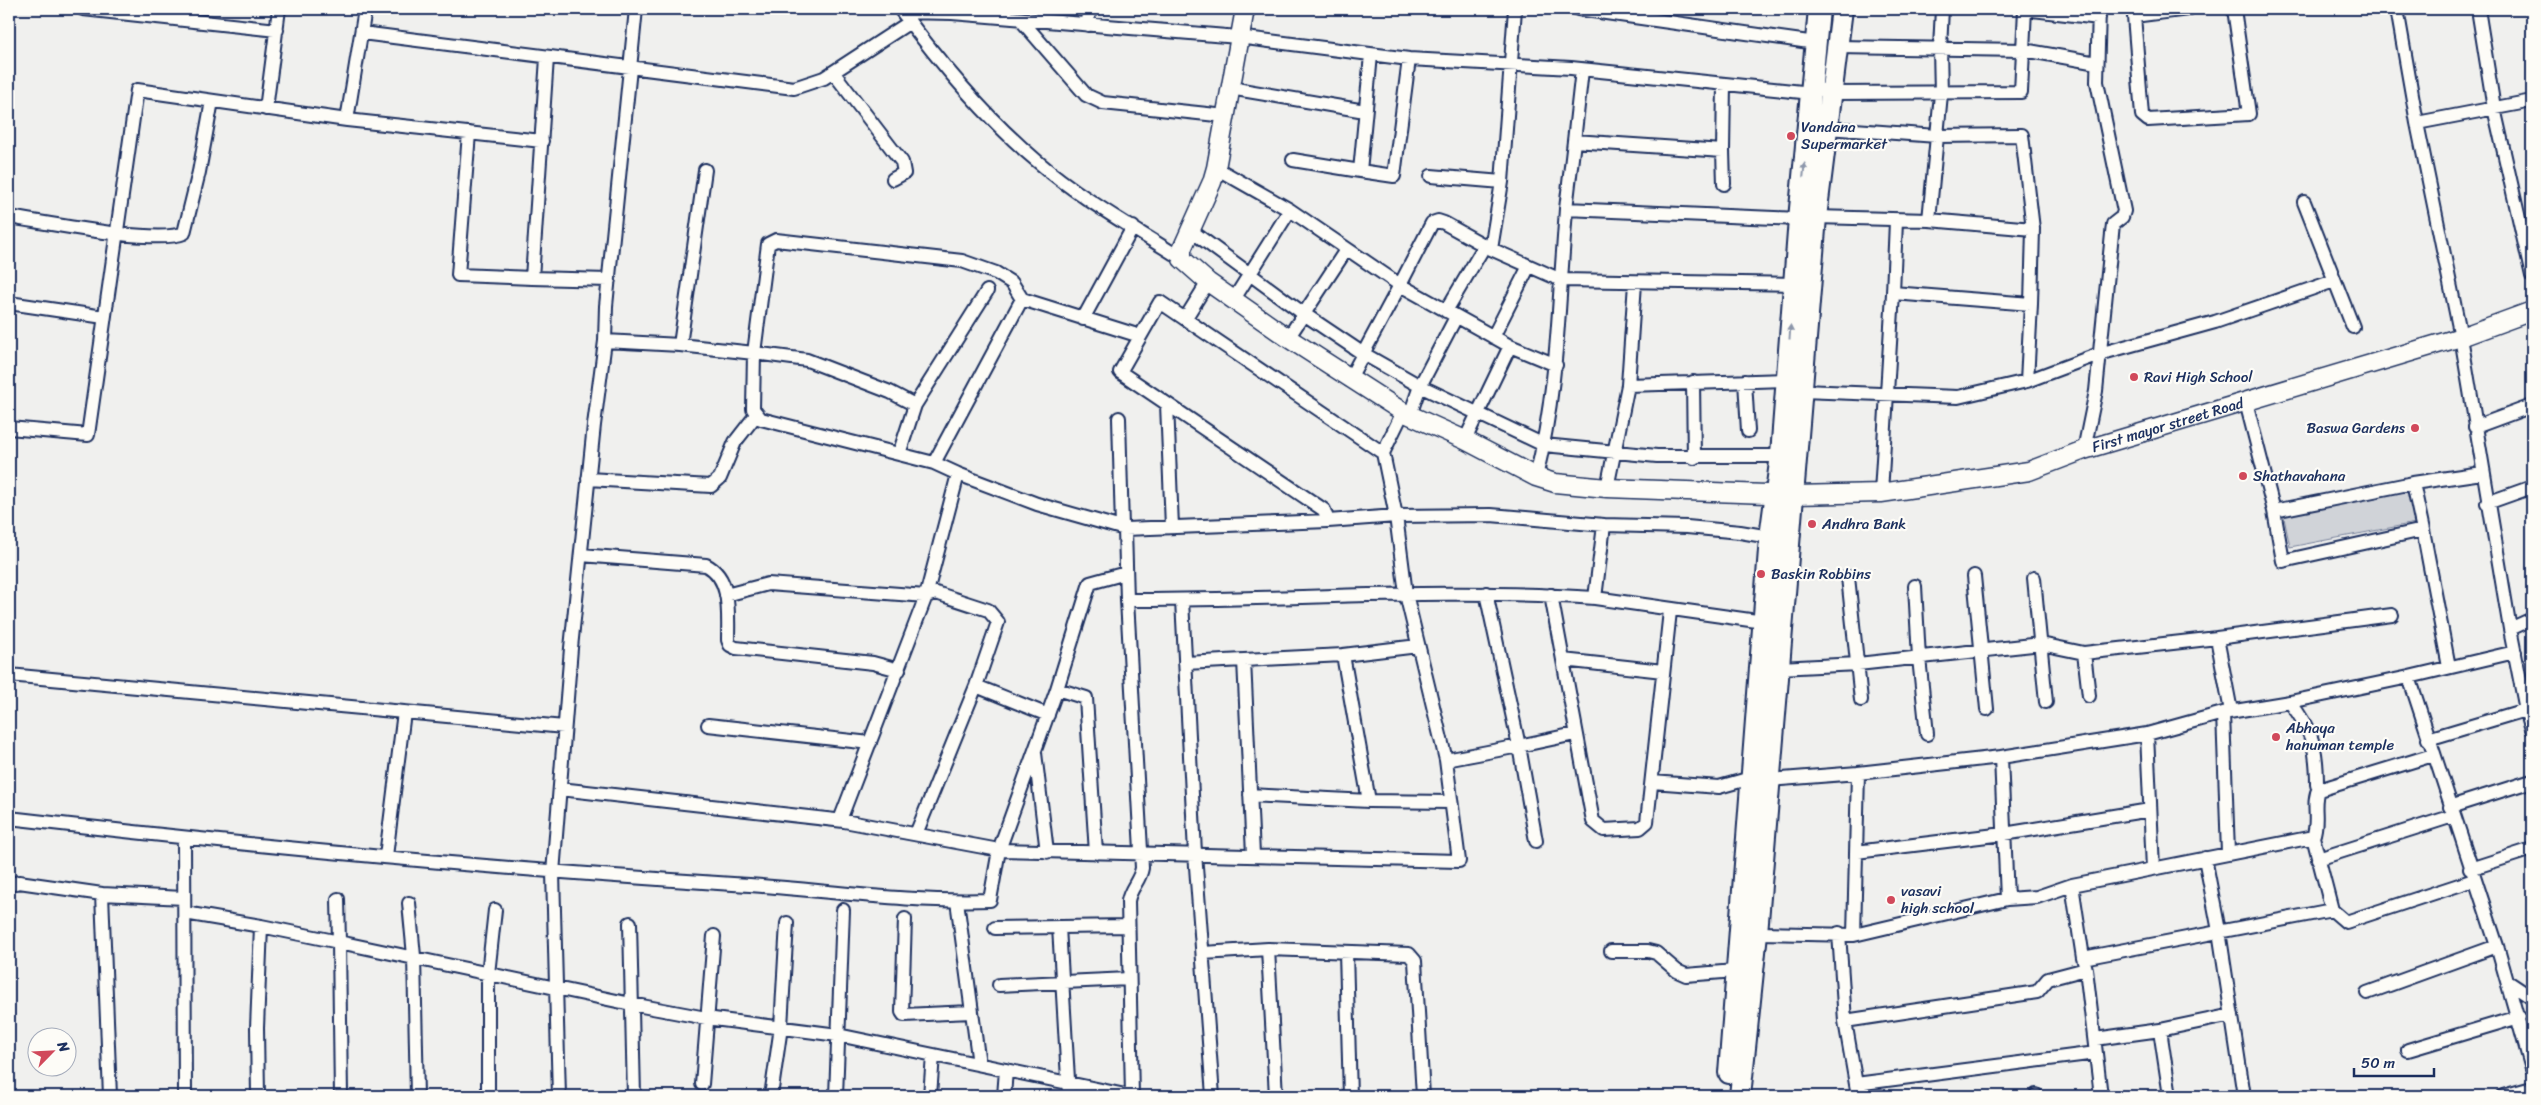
<svg xmlns="http://www.w3.org/2000/svg" width="2541" height="1105" viewBox="0 0 2541 1105" font-family="Sriracha,sans-serif">
<style>
.green{fill:#d0d3d8;stroke:#76819b}
.lines{fill:none;stroke-linecap:round;stroke-linejoin:round}
.street-casing{stroke:#1b2f5e;stroke-width:16}
.secondary-casing{stroke:#1b2f5e;stroke-width:21}
.primary-casing{stroke:#1b2f5e;stroke-width:24}
.street{stroke:#fdfcf7;stroke-width:12}
.secondary{stroke:#fdfcf7;stroke-width:18}
.primary{stroke:#fdfcf7;stroke-width:20}
.oneway{fill:#8c96aa}
.poi-dot{fill:#d1495b;stroke:#fdfcf7;stroke-width:2}
.labels{text-anchor:middle;dominant-baseline:central;stroke-width:4.5;stroke-linejoin:round;paint-order:stroke}
.poi-label{font-size:15px;fill:#1b2f5e;stroke:#fdfcf7;text-anchor:start}
.street-label{font-size:15px;fill:#1b2f5e;stroke:#fdfcf7}
</style>
<rect width="100%" height="100%" fill="#f0f0ee"/>
<filter id="ink" filterUnits="userSpaceOnUse"><feTurbulence type="fractalNoise" baseFrequency=".02" numOctaves="2"/><feDisplacementMap in="SourceGraphic" scale="10" xChannelSelector="R" yChannelSelector="G"/><feConvolveMatrix kernelMatrix="1 2 1 2 8 2 1 2 1" color-interpolation-filters="sRGB"/></filter>
<g filter="url(#ink)">
<path class="green" d="M2408 490 2415 523 2290 547 2283 513Z"/>
<g class="lines">
<g class="street-casing">
<path id="street" d="M83 9 277 30
M900 9C940 63 986 118 1037 161 1081 199 1134 228 1182 259
M952 9V13L1238 37 1409 59 1571 68 1812 93
M1578 9 1816 43
M2025 9 2099 18
M2134 9V16L2188 9
M2397 9 2417 123 2461 337 2510 629 2526 710 2532 729
M2478 9 2494 108 2532 276
M902 12 952 13
M2134 16 2142 115 2148 120 2249 114 2234 9
M1021 20 1086 95 1103 103 1226 116
M1088 25 1089 9
M362 33 794 88 824 78 910 22
M1837 47 2024 50 2097 63
M1371 55 1360 171 1394 176 1409 59
M547 58 532 278 609 280
M1582 70 1574 141 1723 151 1724 184
M833 72 902 162 904 173 893 179
M1812 87 1832 93 2021 92 2025 9
M1230 88 1365 111
M266 109 279 9
M347 120 365 9
M2417 123 2532 101
M1827 128 1937 136 2022 135 2033 229
M469 133 458 275 532 278
M1723 151 1724 84
M1293 160 1360 171
M1216 168 1290 210
M1431 176 1502 182
M2304 202 2353 327
M1566 209 1574 141
M9 217C43 222 157 245 184 233L199 172 212 101
M1816 217 1929 220 2033 229 2031 304 1893 293 1896 221
M1929 220 1941 94 1940 48 1942 9
M1190 230 1304 314 1362 353 1420 386 1544 445 1657 456H1787
M1491 249 1502 182 1515 9
M1794 284 1561 280 1566 209 1799 219
M1234 299 1290 210 1400 285 1349 380
M9 303 104 317
M1446 311 1485 245
M1083 319 1133 227
M1185 319 1208 282
M1493 337 1529 266
M1288 338 1346 250
M605 341 680 345 754 353 768 244 776 240 962 261 996 273 1012 283 1022 299
M680 345 705 170
M1745 381 1748 431
M2027 381 2031 304
M1693 382 1694 458
M1628 385 1787 380
M1802 391 1958 397 2027 381 2099 354 2215 322 2334 281
M2246 402 2274 511 2283 561 2423 530 2449 667
M1167 404 1172 527
M915 405 890 392 807 360 754 353 753 409 761 419 934 463 958 474 1037 504 1125 529 1328 521 1396 516 1491 515 1604 525 1687 527 1740 532 1770 537
M1403 412 1383 453 1396 516 1406 594 1446 760
M1410 415 1420 386 1456 317
M1119 418 1122 528
M2475 427 2532 406
M9 428 88 435 137 90 347 120 542 141
M1465 440 1510 346
M2084 450 2096 391 2113 224 2122 217 2124 211 2097 82 2099 9
M899 454 915 405 987 291
M934 463 1022 299 1140 336
M1536 477C1552 412 1557 347 1561 280L1491 249 1444 223 1438 221 1432 223 1400 285 1510 346 1556 365
M588 479 711 486 720 478 735 442 756 415
M2413 483 2482 473
M1607 488 1628 385 1635 283
M1881 493 1893 293
M2487 503 2532 487
M2274 511 2413 483 2423 530
M1328 521 1324 510 1120 372 1160 302 1383 453
M1604 525 1595 598 1764 622
M1125 529 1127 600C1283 601 1439 587 1595 598
M581 555 706 565C732 578 728 615 728 640L730 645 736 648 873 663 899 670
M1974 576 1987 709
M1848 577 1861 700
M2034 578 2046 702
M1915 586 1919 658 1927 734
M1486 593 1519 746 1575 734
M726 595 768 584 926 596 958 474
M1551 595 1563 660
M1127 600 1142 868C1140 881 1130 888 1128 901L1132 1096
M1182 600 1195 853 1213 1096
M2510 629 2532 619
M2217 638 2392 615
M2084 653 2089 696
M1343 655 1418 646
M1185 663 1244 660
M1779 668 1858 664 2041 644 2084 653 2217 638 2231 711
M1663 671 1563 660 1593 821 1604 830 1640 828 1647 822 1670 611
M9 675 404 712
M2409 677 2497 946 2532 1069
M976 686 1048 715
M2290 702C2313 732 2317 748 2317 785L2322 789 2433 755
M2223 713 2228 853
M708 725 870 743
M2147 734 2153 869
M2428 739 2532 708
M1035 753 1047 852
M2001 757 2147 734 2223 713 2290 702 2409 677 2515 652
M1858 773 2001 757 2007 899
M1652 782 1719 787 1751 778 1769 780 1858 773 1854 935
M560 789 844 821 999 850 1057 689
M1250 795 1369 801 1451 802
M2450 807 2532 781
M9 818C250 846 491 869 733 884 819 889 904 903 990 900L999 850 1459 861 1446 760 1519 746 1536 841
M840 820 926 596 936 593 988 610 998 622 976 686 916 834
M2313 837C2320 820 2311 802 2319 788
M184 838 185 1096
M1856 852 2004 834 2150 810
M1096 853 1086 698 1057 689 1090 583 1126 573
M1253 855 1244 660 1343 655 1369 801
M386 856 404 712 564 727
M2205 858 2219 931 2244 1096
M2318 859 2453 816
M2470 869 2532 849
M9 885 19 882 102 894
M957 901 979 1064
M409 903 414 956 417 1096
M2332 910 2346 922 2474 880
M185 913 261 926 257 1028 258 1096
M905 919 902 1012 904 1015 971 1012
M630 923 634 1096
M261 926 339 942 338 899
M1059 927 1069 1096
M995 928 1128 926
M1757 933 1854 935 2007 899 2037 897 2072 885
M1839 933 1845 1021 2037 992 2048 979 2086 969
M1268 949 1276 1096
M1611 951H1648L1656 953 1677 971 1686 975 1735 971
M1346 952 1350 1096
M1203 953 1268 949 1409 954 1415 961 1423 1096
M2083 958 2332 910 2313 837 2072 885 2083 958 2086 969 2101 1096
M2508 982 2532 998
M999 985 1129 979
M2367 993 2497 946
M1845 1021 1858 1096
M2160 1030 2170 1096
M2095 1039 2160 1030 2232 1015
M2408 1050 2519 1017
M702 1084 714 936
M1856 1084 2096 1053
M2036 1095V1096
M110 1096 102 894 184 898
M341 1096 339 942 631 1004 706 1018 838 1035 1130 1096
M488 1096V974L495 910
M559 1096 553 873 571 648 594 425 605 341 606 306 636 9
M771 1096 781 1027 787 923
M836 1096 843 910
M930 1096 933 1055
M1004 1096 1006 1070
M2503 1096 2532 1088"/>
</g>
<g class="secondary-casing">
<g id="secondary">
<path id="s1" d="M1245 9 1216 168 1212 182 1182 249V259L1208 282 1288 338 1403 412 1465 440 1536 477 1555 483 1607 488 1795 495 1881 493 2029 471 2084 450 2461 337 2532 311"/>
</g>
</g>
<g class="primary-casing">
<path id="primary" d="M1729 1073 1770 537 1781 455 1799 219 1819 9
M1740 1096 1757 933 1816 217 1842 9"/>
</g>
<use href="#street" class="street"/>
<use href="#secondary" class="secondary"/>
<use href="#primary" class="primary"/>
</g>
<defs><path id="oneway-solid" d="M-6-.8H1V-3.2L6.5 0L1 3.2V.8H-6Z" transform="scale(1.25)"/></defs>
<g class="oneway">
<use href="#oneway-solid" transform="translate(1804 170) rotate(-84)"/>
<use href="#oneway-solid" transform="translate(1790 332) rotate(-86)"/>
</g>
</g>
<g class="poi-dot">
<circle cx="1791" cy="136" r="5"/>
<circle cx="2134" cy="377" r="5"/>
<circle cx="2415" cy="428" r="5"/>
<circle cx="2243" cy="476" r="5"/>
<circle cx="1812" cy="524" r="5"/>
<circle cx="1761" cy="574" r="5"/>
<circle cx="2276" cy="737" r="5"/>
<circle cx="1891" cy="900" r="5"/>
</g>
<g class="labels">
<g class="poi-label">
<text x="1801" y="127">Vandana<tspan x="1801" dy="17">Supermarket</tspan></text>
<text x="2144" y="377">Ravi High School</text>
<text x="2405" y="428" text-anchor="end">Baswa Gardens</text>
<text x="2253" y="476">Shathavahana</text>
<text x="1822" y="524">Andhra Bank</text>
<text x="1771" y="574">Baskin Robbins</text>
<text x="2286" y="728">Abhaya<tspan x="2286" dy="17">hanuman temple</tspan></text>
<text x="1901" y="891">vasavi<tspan x="1901" dy="17">high school</tspan></text>
</g>
<g class="street-label">
<text stroke="none"><textPath href="#s1" startOffset="1319">First mayor street Road</textPath></text>
</g>
</g>
<rect width="2541" height="1105" fill="none" stroke="#fdfcf7" stroke-width="30"/>
<rect x="15" y="15" width="2511" height="1075" fill="none" stroke="#1b2f5e" stroke-width="2" filter="url(#ink)"/>
<g transform="translate(52 1052) rotate(66)"><circle r="24" fill="#fdfcf7" stroke="#a3aaba"/>
<path d="M0-4L9 19L0 12L-9 19Z" fill="#d1495b"/>
<text y="-8" font-size="14" font-weight="bold" text-anchor="middle" fill="#1b2f5e">N</text>
</g>
<path d="M2354 1068v8h80v-8" fill="none" stroke="#1b2f5e" stroke-width="2.5"/>
<text x="2361" y="1068" font-size="15" fill="#1b2f5e" stroke="#fdfcf7" stroke-width="4" paint-order="stroke">50 m</text>
</svg>
